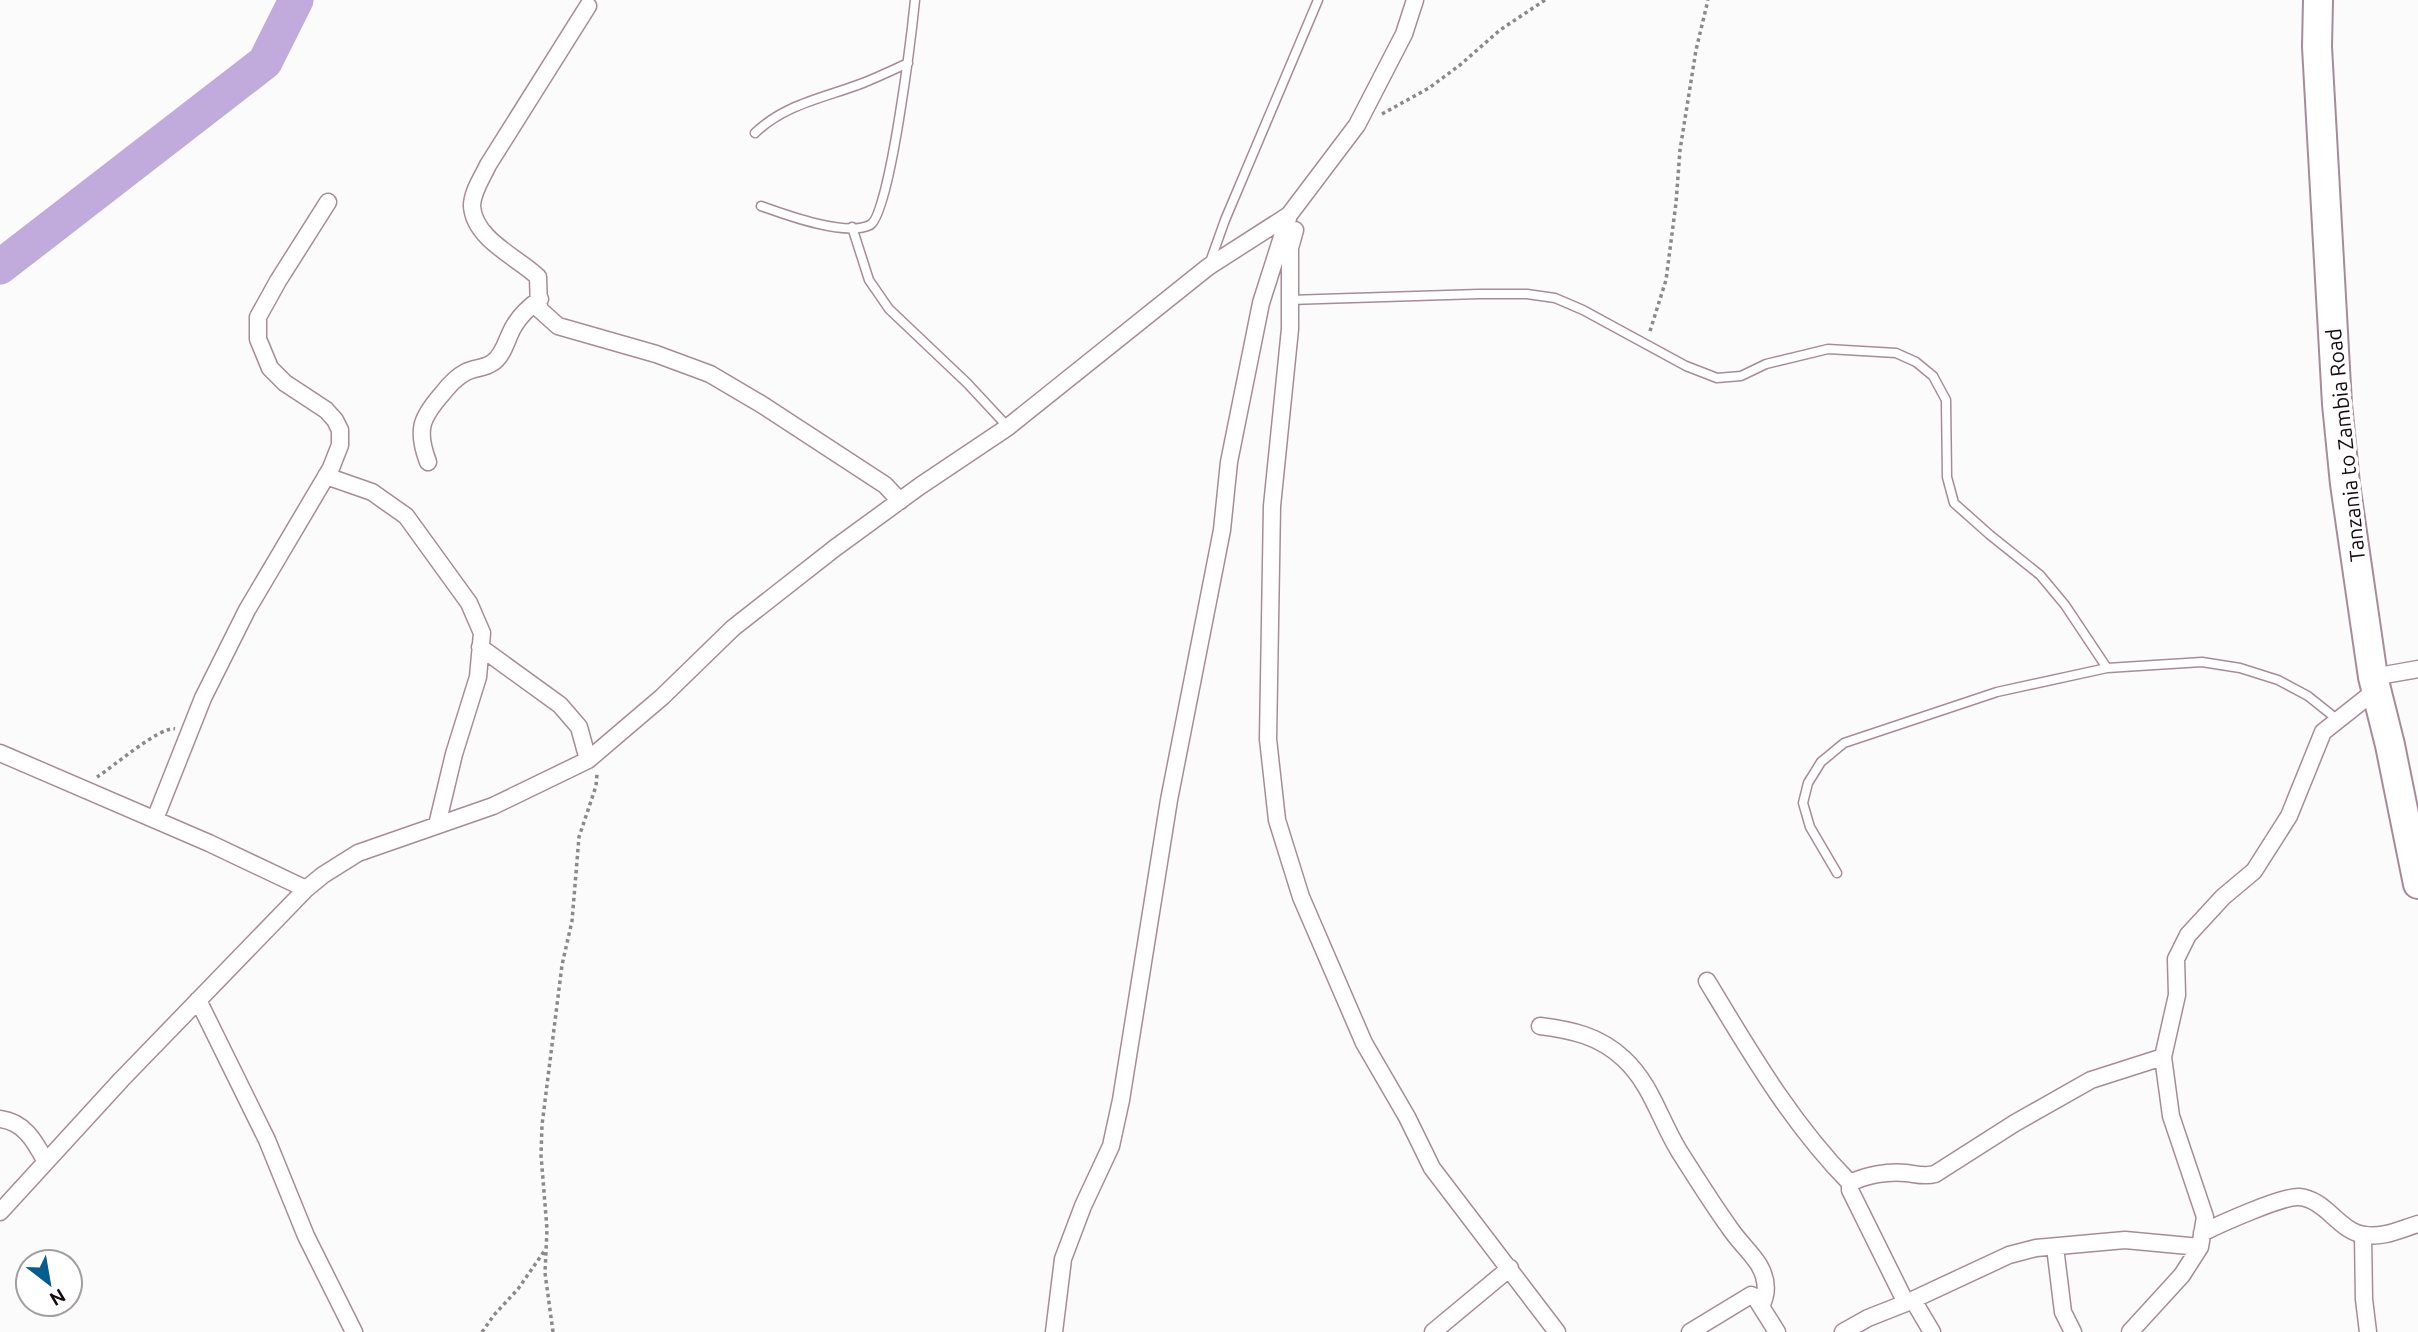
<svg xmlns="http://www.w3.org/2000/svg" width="2418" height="1332" viewBox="0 0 2418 1332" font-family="Ubuntu,sans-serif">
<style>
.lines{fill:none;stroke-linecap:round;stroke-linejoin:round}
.river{stroke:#c0abdc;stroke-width:35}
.service-casing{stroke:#a88b9a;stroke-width:11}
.minor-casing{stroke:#a88b9a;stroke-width:19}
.trunk-casing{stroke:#a88b9a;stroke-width:32}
.path{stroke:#8d888b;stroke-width:3.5;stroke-dasharray:3.5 3.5;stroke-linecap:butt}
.service{stroke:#fff;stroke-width:8}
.minor{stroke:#fff;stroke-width:16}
.trunk{stroke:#fff;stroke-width:28}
.labels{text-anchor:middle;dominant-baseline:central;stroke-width:7;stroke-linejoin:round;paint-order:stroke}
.street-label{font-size:21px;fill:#160b11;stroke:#fff}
</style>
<rect width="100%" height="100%" fill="#fbfbfb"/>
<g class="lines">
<path class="river" d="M0 267 265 62 296 0"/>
<g class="service-casing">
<path id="service" d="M755 133C785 104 824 98 863 83 878 77 893 70 908 63
M761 206C786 215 846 237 870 225 890 215 912 30 915 0
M852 227 869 280 889 309 967 383 1008 427
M1210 262 1225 220 1318 0
M1289 300 1479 294H1527L1555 298 1583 310 1686 366 1717 378 1741 376 1766 364 1828 349 1896 353 1916 362 1933 376 1946 400 1947 477 1954 503 1990 535 2040 575 2065 605 2107 668
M1837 873 1810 827 1803 803 1808 783 1821 762 1844 743 1997 692 2107 668 2202 662 2240 668 2278 680 2308 696 2338 720"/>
</g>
<g class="minor-casing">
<path id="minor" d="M588 6 488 165C482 178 472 192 472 206 474 239 517 257 538 277L539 309 558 326 656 354 710 374 761 404 885 485 900 501
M1295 230 1290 248V329L1272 506 1268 739 1277 820 1301 897 1364 1043 1407 1117 1432 1168 1557 1332
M428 462C416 430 421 418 442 394 449 385 456 377 466 372 474 368 485 368 492 363 504 356 507 337 514 326 521 314 529 307 540 299
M326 476 372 492 406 516 469 603 482 633 478 677 454 754 437 825
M480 647 560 705 579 727 588 760
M2373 677 2418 669
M0 753 209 843 306 889
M155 819 203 698 247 610 331 468 340 445V430L335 420 326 410 285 383 270 368 258 339V317L278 281 328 202
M1707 981C1750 1052 1791 1123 1850 1183
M198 1000 267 1140 306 1236 354 1332
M1540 1026C1572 1030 1600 1036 1624 1059 1651 1084 1660 1120 1679 1151 1695 1176 1711 1202 1729 1227 1738 1241 1751 1252 1759 1265 1767 1279 1768 1293 1761 1306
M0 1119C25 1122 35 1142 46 1162
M0 1212 121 1080 306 889 323 875 358 853 493 806 588 760 662 697 733 628 835 548 920 486 1008 427 1208 267 1289 215
M2202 1233C2220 1224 2282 1196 2299 1197 2326 1199 2339 1232 2365 1235 2383 1238 2401 1229 2418 1224
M2363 1235 2364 1299 2368 1332
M2055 1247 2063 1312 2073 1332
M1913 1300 1932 1332
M1906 1303 1850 1190V1183C1866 1175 1888 1171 1906 1173 1916 1174 1925 1177 1935 1174L2015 1123 2091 1080 2163 1057
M1054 1332 1063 1259 1083 1206 1111 1146 1121 1100 1169 800 1222 530 1229 462 1261 303 1289 215 1357 125 1404 34 1415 0
M1433 1332 1510 1268
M1690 1332 1751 1295 1755 1297 1777 1332
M1843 1332 1868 1318 1906 1303 2009 1255 2036 1248 2125 1240 2200 1247
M2130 1332 2182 1275 2200 1247 2205 1217 2171 1116 2163 1057 2177 995 2176 959 2188 935 2223 897 2254 871 2289 816 2323 732 2376 690"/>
</g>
<g class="trunk-casing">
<path id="trunk" d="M2318 0 2317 47 2337 404 2345 484 2373 677 2390 745 2418 884"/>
</g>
<path class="path" d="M1382 114 1429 88 1460 65 1500 30 1545 0
M1650 331 1666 280 1676 203 1680 150 1696 50 1708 0
M97 777C113 767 160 726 175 729
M482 1332 494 1315 518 1289 545 1250
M553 1332 545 1273 547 1229 541 1155 542 1125 562 965 572 921 579 837 596 786 597 774"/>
<use href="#service" class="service"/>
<use href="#minor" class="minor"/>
<use href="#trunk" class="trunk"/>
</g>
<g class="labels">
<g class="street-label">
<text transform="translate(2345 445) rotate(-96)">Tanzania to Zambia Road</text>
</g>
</g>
<g transform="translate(49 1283) rotate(149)"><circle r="33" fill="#ffffff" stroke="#a29da0" stroke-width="2"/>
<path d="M0-5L12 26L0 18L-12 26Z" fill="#045d8e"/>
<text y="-10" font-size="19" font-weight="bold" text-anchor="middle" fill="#160b11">N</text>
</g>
</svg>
